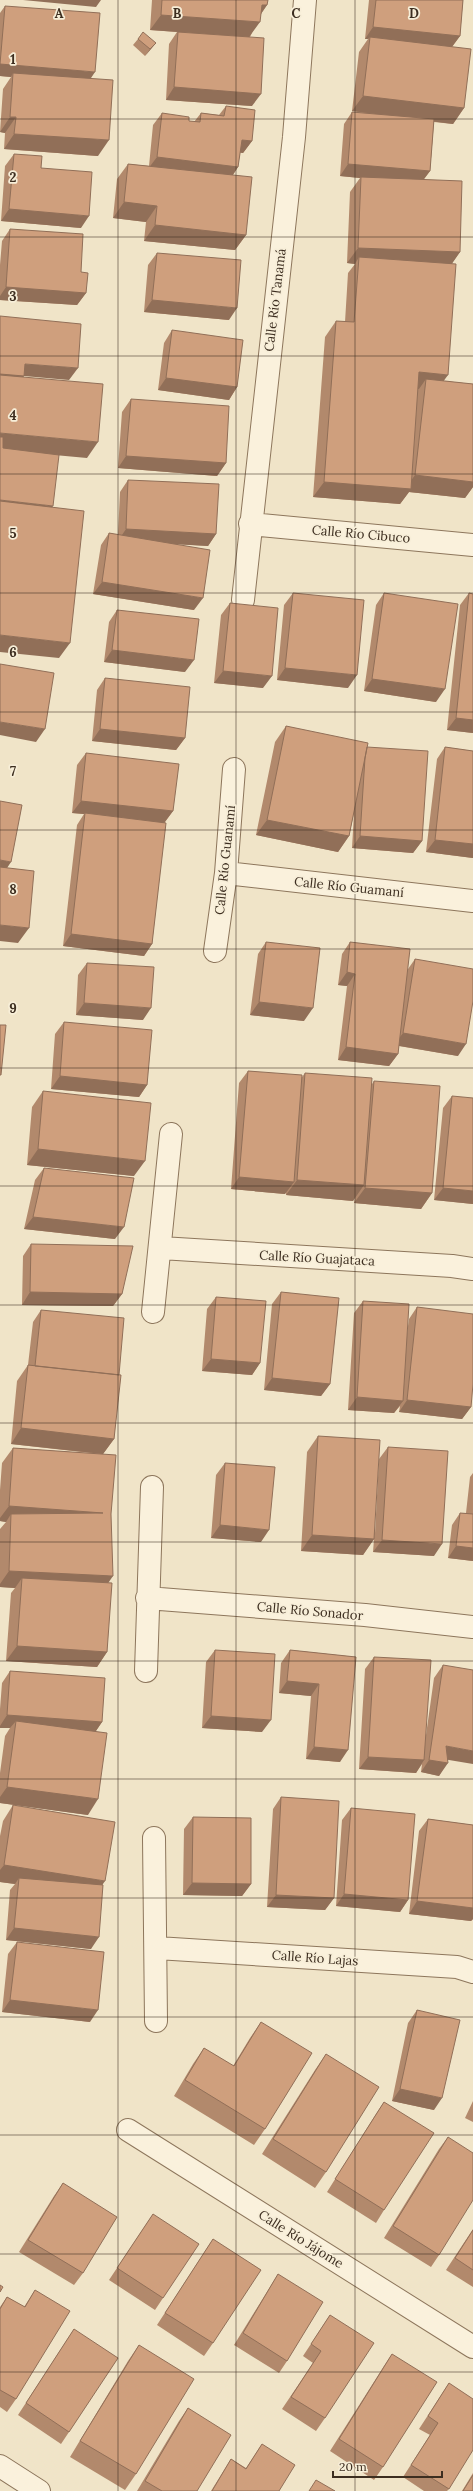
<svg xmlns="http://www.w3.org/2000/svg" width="473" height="2491" viewBox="0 0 473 2491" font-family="Lora,serif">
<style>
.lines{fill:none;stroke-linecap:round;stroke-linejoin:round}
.minor-casing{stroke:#8d765c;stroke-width:24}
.minor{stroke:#faf1dc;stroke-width:22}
.wall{fill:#b2896c}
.shaded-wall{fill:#916f58}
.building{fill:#cf9f7d;stroke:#916f58}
.grid{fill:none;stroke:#3d2e20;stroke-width:1;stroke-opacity:0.55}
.labels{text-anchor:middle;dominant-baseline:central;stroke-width:3.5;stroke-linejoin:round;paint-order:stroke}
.street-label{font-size:13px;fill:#3d2e20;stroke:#f7eed8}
.grid-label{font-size:13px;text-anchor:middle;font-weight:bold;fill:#3d2e20;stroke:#f7eed8;stroke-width:3.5;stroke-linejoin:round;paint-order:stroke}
</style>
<rect width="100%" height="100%" fill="#f0e4c8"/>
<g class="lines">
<g class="minor-casing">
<path id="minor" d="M250 524 473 545
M243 600 294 137 305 0
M226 873 473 901
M215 951 226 873 234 769
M161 1248 452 1266 473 1269
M153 1312 171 1134
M147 1598 365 1615 473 1627
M146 1671 152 1487
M154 1838 156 2021
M157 1948 457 1967 473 1972
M128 2130 473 2347
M0 2466 39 2491"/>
</g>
<use href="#minor" class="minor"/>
</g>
<path class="wall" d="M152 0H268L267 5 261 14 250 37 252 106 166 100 169 44 177 32 150 30Z
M369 0H463L460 36 452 47 464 108 453 124 434 122 430 171 424 179 460 252 451 264 444 381 473 384V487L465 498 409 492 400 504 313 497 325 337 336 321 345 322 348 273 355 264 347 263 350 192 360 178 340 176 344 124 352 112 364 113 352 111 359 52 368 39H365Z
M5 6 91 78 98 156 4 149 5 133 0 132 3 89 11 77 0 76V13Z
M138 39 156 43 145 56 133 45Z
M226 106 252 141 243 153 240 152 238 167 233 175 246 235 235 250 144 241 146 222 113 218 117 179 128 164 149 166 153 125 162 113 189 121 194 122 201 113 219 115Z
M14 154 41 168 81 228 1 221 5 166Z
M10 229 81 272 86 293 77 305 0 300V265L2 241Z
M157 253 229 320 144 312 148 265Z
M172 330 237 387 229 400 158 390 164 343Z
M131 399 226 463 217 476 118 468 122 412Z
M128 480 216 534 208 546 177 544 194 610 93 594 101 545 109 533 118 535 120 492Z
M293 593 348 688 277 680 284 605Z
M384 593 436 702 364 691 376 605Z
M469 593 473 733 447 730 460 605Z
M230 603 263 688 214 683 221 615Z
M117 610 185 672 104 662 109 622Z
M105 678 185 738 176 750 92 741 97 690Z
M286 726 367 747 422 841 413 853 352 848 354 813 349 836 338 852 256 835 275 742Z
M445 747 473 751V858L426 852 437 759Z
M86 753 173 811 165 822 152 944 144 956 63 946 77 825 84 814 72 813 77 765Z
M266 942 304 1021 250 1015 258 954Z
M350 942 408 969 415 959 458 1056 399 1046 398 1054 389 1066 338 1060 347 986 338 985 342 954Z
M87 963 143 1020 76 1015 78 975Z
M64 1022 147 1085 139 1097 51 1089 55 1034Z
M248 1071 302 1077 305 1073 372 1084 374 1081 432 1193 421 1209 354 1203 355 1197 353 1201 286 1195V1192L285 1194 231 1189 239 1083Z
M43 1091 134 1176 27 1165 32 1107Z
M452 1096 473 1204 434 1200 443 1108Z
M44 1168 115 1239 24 1229 35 1180Z
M31 1244 122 1294 113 1306 22 1305 23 1256Z
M281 1292 330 1384 321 1396 264 1390 272 1304Z
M216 1297 260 1363 252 1375 202 1371 207 1309Z
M363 1301 407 1333 409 1319 417 1307 471 1407 462 1419 399 1412 400 1406 394 1413 348 1410 354 1313Z
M41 1310 119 1375 114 1439 103 1454 111 1514 108 1583 107 1652 97 1667 6 1661 11 1593 15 1588 0 1587V1529L6 1522 0 1521V1490L2 1463 13 1448 99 1454 11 1444 17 1381 28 1365 33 1322Z
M318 1436 375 1533 379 1459 388 1447 434 1556 373 1552 374 1539 363 1555 301 1551 307 1452Z
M225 1463 261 1542 211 1538 216 1475Z
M473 1473V1561L448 1558 452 1525 460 1513H466L470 1477Z
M215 1650 262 1732 202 1728 206 1662Z
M290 1650 356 1657 340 1762 306 1759 311 1696 279 1693 281 1663Z
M374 1657 426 1735 434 1678 443 1665 448 1760 439 1776 421 1772 422 1764 416 1773 359 1769 365 1669Z
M10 1671 102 1722 95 1732 88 1815 0 1803V1773L5 1736 10 1728H0V1709L2 1683Z
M281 1797 334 1898 325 1910 267 1907 273 1809Z
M13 1805 103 1885 91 1949 6 1940 10 1890 15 1884 0 1882V1836L3 1821Z
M351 1808 408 1900 400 1912 336 1906 342 1820Z
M193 1817 251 1884 242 1896 183 1895 184 1829Z
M428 1819 473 1825V1919L471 1921 409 1914 419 1831Z
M17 1942 90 2022 2 2012 8 1954Z
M417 2010 434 2110 392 2101 408 2023Z
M261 2022 265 2129 254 2145 174 2096 193 2064 204 2048 233 2066 250 2038Z
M326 2054V2172L315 2188 262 2154 315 2070Z
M473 2101V2122L465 2118Z
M384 2102V2210L376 2223 327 2192 376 2114Z
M448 2137 439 2255 431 2267 384 2238 439 2149Z
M63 2183 83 2273 74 2285 19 2252 54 2196Z
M153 2214 163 2298 155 2310 109 2280Z
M473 2229V2287L446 2270Z
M213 2239V2343L204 2356 157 2325Z
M278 2274 287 2361 279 2373 234 2345 270 2287Z
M35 2290 16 2399 7 2412 0 2407V2307L7 2297 24 2307Z
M330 2315 325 2418 316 2431 282 2409 313 2363 303 2356Z
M74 2329 69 2432 61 2444 18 2415Z
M139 2345 136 2474 125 2490 70 2457 128 2361Z
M392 2354 383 2467 374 2480 330 2451 384 2366Z
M449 2383V2489L447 2491H424L403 2477 430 2435 419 2429Z
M188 2408 197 2491H137L179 2421Z
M262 2444 279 2491H211L231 2459 246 2468Z
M473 2473V2491H462Z"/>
<path class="shaded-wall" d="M23 0H101L96 7Z
M262 5H267L256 21Z
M161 15 260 22 249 37 150 30Z
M373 27 460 36 451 48 370 37 368 39H365Z
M156 43 151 49 145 56 150 49Z
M0 64 95 72 87 84 13 73 11 77 0 76Z
M174 87 261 94 252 106 166 100Z
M363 96 464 108 453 124 352 111Z
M10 117H16L5 133 0 132Z
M14 134 109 140 98 156 4 149Z
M242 140 252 141 243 153 233 152Z
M157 157 238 167 230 179 148 169Z
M348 164 430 171 421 183 361 177 360 178 340 176Z
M124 202 157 206 146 222 113 218Z
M9 209 89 216 81 228 1 221Z
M155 225 246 235 235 250 144 241Z
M358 248 460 252 449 268 359 257 355 264 347 263Z
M6 287 86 293 77 305 0 300V296Z
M152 300 237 308 229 320 144 312Z
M25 364 78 368 69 380 24 376 16 388 0 386V374Z
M419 372 448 375 437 390 426 379 419 389 409 388Z
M166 378 237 387 229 400 158 390Z
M0 433 98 442 87 458 0 450Z
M126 456 226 463 217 476 118 468Z
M415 475 473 482V487L465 498 409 492 400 504 313 497 324 482 406 488Z
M0 500 53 506 45 518 0 513Z
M126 529 216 534 208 546 118 541Z
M102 582 203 598 194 610 93 594Z
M0 635 70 643 59 658 0 652Z
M112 650 194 660 185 672 104 662Z
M285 668 357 675 348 688 277 680Z
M223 671 272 676 263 688 214 683Z
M372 679 445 689 436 702 364 691Z
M456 718 473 720V733L447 730Z
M0 722 45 729 36 742 0 735Z
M100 729 185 738 176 750 92 741Z
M81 801 173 811 164 823 85 813 84 814 72 813Z
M267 820 349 836 338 852 256 835Z
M360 836 422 841 413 853 352 848Z
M435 840 473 844V858L426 852Z
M0 860 11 862 3 874H0Z
M0 925 29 928 18 943 0 941Z
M71 934 152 944 144 956 63 946Z
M347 972 355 974 347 986 338 985Z
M259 1002 313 1008 304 1021 250 1015Z
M84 1003 151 1008 143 1020 76 1015Z
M403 1033 466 1044 458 1056 394 1045Z
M346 1047 398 1054 389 1066 338 1060Z
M60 1076 147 1085 139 1097 51 1089Z
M38 1149 145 1161 134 1176 27 1165Z
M239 1177 294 1182 285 1194 231 1189Z
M297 1180 364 1185 353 1201 286 1195Z
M365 1188 432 1193 421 1209 354 1203Z
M443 1188 473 1191V1204L434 1200Z
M33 1217 124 1227 115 1239 24 1229Z
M30 1292 122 1294 113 1306 22 1305Z
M211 1359 260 1363 252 1375 202 1371Z
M272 1378 330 1384 321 1396 264 1390Z
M357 1397 403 1401 394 1413 348 1410Z
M407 1400 471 1407 462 1419 399 1412Z
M21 1428 114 1439 103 1454 11 1444Z
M9 1506 103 1513 11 1514 6 1522 0 1521V1518Z
M220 1525 269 1530 261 1542 211 1538Z
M312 1535 374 1539 363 1555 301 1551Z
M382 1540 442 1544 434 1556 373 1552Z
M456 1546 473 1548V1561L448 1558Z
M9 1571 113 1576 102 1592 22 1578 15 1588 0 1587V1584Z
M17 1646 107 1652 97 1667 6 1661Z
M287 1681 319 1684 311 1696 279 1693Z
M7 1715 102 1722 94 1734 16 1721 10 1728H0V1726Z
M211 1716 271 1720 262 1732 202 1728Z
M446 1746 473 1751V1764L437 1758Z
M314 1747 348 1750 340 1762 306 1759Z
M368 1757 424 1760 416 1773 359 1769Z
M429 1760 448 1763 439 1776 421 1772Z
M7 1787 98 1799 88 1815 0 1803V1797Z
M4 1865 105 1881 94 1897 19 1878 15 1884 0 1882V1870Z
M192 1883 251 1884 242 1896 183 1895Z
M344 1894 408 1900 400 1912 336 1906Z
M276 1895 334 1898 325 1910 267 1907Z
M417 1901 473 1908V1919L471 1921 409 1914Z
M14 1928 99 1937 91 1949 6 1940Z
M10 2000 98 2010 90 2022 2 2012Z
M400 2089 442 2098 434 2110 392 2101Z"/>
<path class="building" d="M162 0H268L267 5H262L260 22 161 15Z
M376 0H463L460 36 373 27Z
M5 6 100 13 95 72 0 64Z
M143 32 156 43 150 49 138 39Z
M178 32 264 38 261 94 174 87Z
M370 37 471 49 464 108 363 96Z
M13 73 113 80 109 140 14 134 16 117H10Z
M226 106 255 110 252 141 242 140 238 167 157 157 162 113 189 117V121L200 122 201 113 224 116Z
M352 112 434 119 430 171 348 164Z
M14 154 42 156 41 168 92 172 89 216 9 209Z
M128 164 252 177 246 235 155 225 157 206 124 202Z
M361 177 462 181 460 252 358 248Z
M10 229 83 234 81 272 88 273 86 293 6 287Z
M157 253 241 260 237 308 152 300Z
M359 257 456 264 448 375 419 372 411 489 324 482 336 321 354 322Z
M0 316 81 324 78 368 25 364 24 376 0 374Z
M172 330 243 340 237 387 166 378Z
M0 375 103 384 98 442 0 433Z
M426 379 473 384V482L415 475Z
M131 399 229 406 226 463 126 456Z
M0 437H3V448L59 455 53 506 0 500Z
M128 480 219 484 216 534 126 529Z
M0 501 84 511 70 643 0 635Z
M109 533 210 550 203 598 102 582Z
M293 593 364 600 357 675 285 668Z
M384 593 458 604 445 689 372 679Z
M469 593 473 594V720L456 718Z
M230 603 278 608 272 676 223 671Z
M117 610 199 619 194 660 112 650Z
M0 664 54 673 45 729 0 722Z
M105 678 190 687 185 738 100 729Z
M286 726 368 743 349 836 267 820Z
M367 747 428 751 422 841 360 836 365 758Z
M445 747 473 751V844L435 840Z
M86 753 179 764 173 811 81 801Z
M0 801 22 805 11 862 0 860Z
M85 813 166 823 152 944 71 934Z
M0 867 34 871 29 928 0 925Z
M266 942 320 948 313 1008 259 1002Z
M350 942 410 949 398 1054 346 1047 355 974 347 972Z
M415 959 473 969V1001L466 1044 403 1033Z
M87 963 154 967 151 1008 84 1003Z
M64 1022 152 1030 147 1085 60 1076Z
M0 1025H6L1 1075H0Z
M248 1071 302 1075 294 1182 239 1177Z
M305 1073 372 1078 364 1185 297 1180Z
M374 1081 440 1086 432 1193 365 1188Z
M43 1091 151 1103 145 1161 38 1149Z
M452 1096 473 1098V1191L443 1188Z
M44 1168 134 1178 124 1227 33 1217Z
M31 1244 133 1246 122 1294 30 1292Z
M281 1292 339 1298 330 1384 272 1378Z
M216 1297 266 1301 260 1363 211 1359Z
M363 1301 409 1304 403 1401 357 1397Z
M417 1307 473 1314V1384L471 1407 407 1400Z
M41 1310 124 1318 119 1375 35 1366Z
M28 1365 121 1375 114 1439 21 1428Z
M318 1436 380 1440 374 1539 312 1535Z
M388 1447 448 1451 442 1544 382 1540Z
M13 1448 116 1455 111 1514 113 1576 9 1571 11 1514 103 1513 9 1506Z
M225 1463 275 1467 269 1530 220 1525Z
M460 1513 473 1514V1548L456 1546Z
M22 1578 112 1583 107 1652 17 1646Z
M215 1650 275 1654 271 1720 211 1716Z
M290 1650 356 1657 348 1750 314 1747 319 1684 287 1681Z
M374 1657 431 1660 424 1760 368 1757Z
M443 1665 473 1670V1751L446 1746 448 1763 429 1760Z
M10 1671 105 1678 102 1722 7 1715Z
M16 1721 107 1733 98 1799 7 1787Z
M281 1797 339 1801 334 1898 276 1895Z
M13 1805 115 1822 105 1881 4 1865Z
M351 1808 415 1814 408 1900 344 1894Z
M193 1817 251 1818V1884L192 1883Z
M428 1819 473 1825V1908L417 1901Z
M19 1878 103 1885 99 1937 14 1928Z
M17 1942 104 1952 98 2010 10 2000Z
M417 2010 460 2020 442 2098 400 2089Z
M261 2022 312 2053 265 2129 185 2080 204 2048 234 2066Z
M326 2054 379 2087 326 2172 273 2139Z
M384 2102 434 2133 384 2210 335 2179Z
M448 2137 473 2153V2200L439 2255 393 2226Z
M63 2183 117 2217 83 2273 28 2240Z
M153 2214 199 2244 163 2298 117 2268Z
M473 2230V2270L455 2258Z
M213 2239 261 2270 213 2343 165 2313Z
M278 2274 323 2302 287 2361 243 2333Z
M0 2285 3 2287 0 2292Z
M35 2290 70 2311 16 2399 0 2390V2309L7 2297 25 2307Z
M330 2315 374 2343 325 2418 291 2397 321 2351 311 2344Z
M74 2329 118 2358 69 2432 26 2403Z
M139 2345 194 2379 136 2474 80 2441Z
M392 2354 437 2382 383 2467 339 2439Z
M449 2383 473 2399V2450L449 2489 411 2465 438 2423 428 2416Z
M188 2408 231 2435 197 2491H162L145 2481Z
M262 2444 295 2465 279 2491H212L231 2459 246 2469Z
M473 2475V2491H463Z
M316 2480 335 2491H309Z"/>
<path class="grid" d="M118 0V2491M236 0V2491M355 0V2491M0 119H473M0 237H473M0 356H473M0 474H473M0 593H473M0 712H473M0 830H473M0 949H473M0 1068H473M0 1186H473M0 1305H473M0 1423H473M0 1542H473M0 1661H473M0 1779H473M0 1898H473M0 2017H473M0 2135H473M0 2254H473M0 2372H473"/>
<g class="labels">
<g class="street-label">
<text transform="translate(275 300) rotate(-83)">Calle Río Tanamá</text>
<text transform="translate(361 534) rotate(5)">Calle Río Cibuco</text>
<text transform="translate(225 860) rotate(-84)">Calle Río Guanamí</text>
<text transform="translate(349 887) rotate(6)">Calle Río Guamaní</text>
<text transform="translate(317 1258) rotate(3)">Calle Río Guajataca</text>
<text transform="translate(310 1611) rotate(5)">Calle Río Sonador</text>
<text transform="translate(315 1958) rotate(4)">Calle Río Lajas</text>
<text transform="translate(301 2239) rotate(32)">Calle Río Jájome</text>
</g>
</g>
<g class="grid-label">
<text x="59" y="18">A</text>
<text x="177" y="18">B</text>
<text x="296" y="18">C</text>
<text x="414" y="18">D</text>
<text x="13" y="64">1</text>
<text x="13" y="182">2</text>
<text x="13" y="301">3</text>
<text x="13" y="420">4</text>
<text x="13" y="538">5</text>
<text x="13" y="657">6</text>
<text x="13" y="776">7</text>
<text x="13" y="894">8</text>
<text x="13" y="1013">9</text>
</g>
<path d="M333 2471v6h109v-6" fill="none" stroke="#3d2e20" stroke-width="2"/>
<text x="339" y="2471" font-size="12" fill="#3d2e20" stroke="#f7eed8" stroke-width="3" paint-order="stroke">20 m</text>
</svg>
